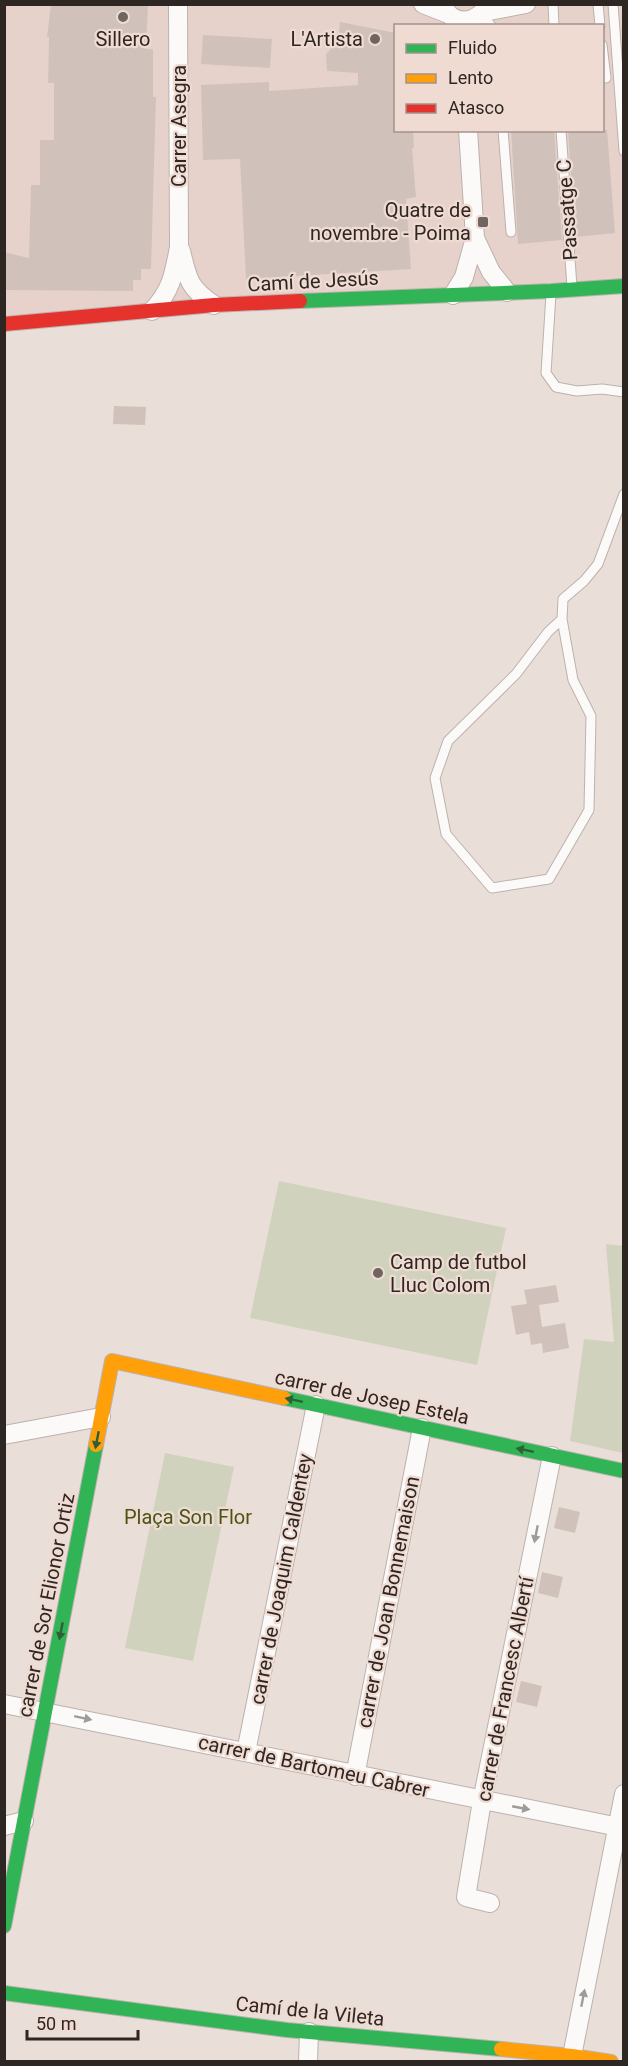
<svg xmlns="http://www.w3.org/2000/svg" width="628" height="2066" viewBox="0 0 628 2066" font-family="Roboto,sans-serif">
<style>
.built{fill:#e7d2cb;fill-rule:evenodd}
.green{fill:#d1d2be}
.building{fill:#d0c2bb}
.lines{fill:none;stroke-linecap:round;stroke-linejoin:round}
.lane-casing{stroke:#bbb2ae;stroke-width:11}
.street-casing{stroke:#bbb2ae;stroke-width:20}
.fast-casing{stroke:#bbb2ae;stroke-width:16}
.slow-casing{stroke:#bbb2ae;stroke-width:16}
.jam-casing{stroke:#bbb2ae;stroke-width:16}
.lane{stroke:#fcfaf9;stroke-width:9}
.street{stroke:#fcfaf9;stroke-width:18}
.fast{stroke:#30b455;stroke-width:14}
.slow{stroke:#ff9f0a;stroke-width:14}
.jam{stroke:#e5322d;stroke-width:14}
.oneway{fill:#2f5f37}
.oneway2{fill:#9f9b99}
.poi-dot{fill:#6f6662;stroke:#efdbd2;stroke-width:2}
.labels{text-anchor:middle;dominant-baseline:central;stroke-width:4.5;stroke-linejoin:round;paint-order:stroke}
.poi-label{font-size:20px;fill:#2e2623;stroke:#efdbd2;text-anchor:end}
.street-label{font-size:20px;fill:#2e2623;stroke:#efdbd2}
.park-label{font-size:20px;fill:#465616;stroke:#efdbd2}
</style>
<rect width="100%" height="100%" fill="#e9ded8"/>
<path class="built" d="M5 5H623V290L5 318ZM396 26H602V130H396Z"/>
<path class="green" d="M279 1181 506 1228 477 1365 250 1318Z
M606 1244 623 1246V1453L570 1441 584 1339 614 1342Z
M165 1453 234 1467 193 1661 125 1648Z"/>
<path class="building" d="M51 4H148L146 49H153V97H156L151 269H141V280H133V291L4 290V252L29 258 31 185H40V140H54V83H48L49 37H47Z
M340 22 396 33V130H413L414 148H412L416 197 406 199 411 269 246 279 240 159 203 160 201 85 269 82V91L358 85V73L327 71 326 54 338 41Z
M203 35 272 39 270 68 201 64Z
M511 130H554L562 240 518 244Z
M568 130H607L615 233 575 237Z
M114 406 146 407 145 425 113 424Z
M556 1285 559 1302 539 1305 542 1327 565 1323 569 1348 543 1353 542 1343 531 1345 529 1332 516 1335 511 1306 527 1304 524 1290Z
M559 1507 580 1512 575 1533 554 1528Z
M542 1572 563 1577 558 1598 538 1593Z
M521 1681 542 1686 537 1707 516 1702Z"/>
<g class="lines">
<g class="lane-casing">
<path id="lane" d="M553 4 554 26
M598 4 600 26
M613 4 624 151
M482 14 491 26
M602 45 606 78
M503 130 511 232
M561 130 572 287
M551 294 546 373 556 387 577 391 602 389 624 392
M562 619 548 632 516 674 448 741 435 778 446 834 492 888 549 879 589 810 591 716 573 680 562 619 563 599 584 581 598 564 624 494"/>
</g>
<g class="street-casing">
<path id="street" d="M423 4 446 13
M442 4C452 27 477 25 488 4
M484 12 526 4
M475 238 491 272 507 292
M181 251C188 280 189 288 214 305
M453 295 464 277 475 238 468 130
M152 311C172 290 174 273 179 247L178 4
M4 1435 101 1417
M4 1704 624 1828
M246 1752 316 1405
M355 1776 422 1428
M4 1826 24 1821
M490 1903 466 1897 482 1801 552 1456
M572 2056 624 1794
M308 2062 309 2032"/>
</g>
<g class="fast-casing">
<path id="fast" d="M300 301 551 291 624 286
M284 1398 624 1471
M4 1926 96 1445
M4 1993 287 2030 501 2049"/>
</g>
<g class="slow-casing">
<path id="slow" d="M96 1445 112 1361 284 1398
M501 2049 572 2056 611 2062"/>
</g>
<g class="jam-casing">
<path id="jam" d="M4 324 214 305 300 301"/>
</g>
<use href="#lane" class="lane"/>
<use href="#street" class="street"/>
<use href="#fast" class="fast"/>
<use href="#slow" class="slow"/>
<use href="#jam" class="jam"/>
</g>
<defs><path id="oneway-solid" d="M-6-.8H1V-3.2L6.5 0L1 3.2V.8H-6Z" transform="scale(1.5)"/></defs>
<g class="oneway">
<use href="#oneway-solid" transform="translate(294 1400) rotate(-168)"/>
<use href="#oneway-solid" transform="translate(97 1440) rotate(101)"/>
<use href="#oneway-solid" transform="translate(525 1450) rotate(-168)"/>
<use href="#oneway-solid" transform="translate(61 1631) rotate(101)"/>
</g>
<g class="oneway2">
<use href="#oneway-solid" transform="translate(536 1534) rotate(101)"/>
<use href="#oneway-solid" transform="translate(83 1718) rotate(12)"/>
<use href="#oneway-solid" transform="translate(521 1808) rotate(11)"/>
<use href="#oneway-solid" transform="translate(583 1998) rotate(-79)"/>
</g>
<g class="poi-dot">
<circle cx="123" cy="17" r="6"/>
<circle cx="375" cy="39" r="6"/>
<rect x="477" y="216" width="12" height="12" rx="3"/>
<circle cx="378" cy="1273" r="6"/>
</g>
<g class="labels">
<g class="poi-label">
<text x="123" y="39" text-anchor="middle">Sillero</text>
<text x="363" y="39">L'Artista</text>
<text x="471" y="210">Quatre de<tspan x="471" dy="23">novembre - Poima</tspan></text>
<text x="390" y="1262" text-anchor="start">Camp de futbol<tspan x="390" dy="23">Lluc Colom</tspan></text>
</g>
<g class="street-label">
<text transform="translate(179 126) rotate(-90)">Carrer Asegra</text>
<text transform="translate(567 210) rotate(-94)">Passatge C</text>
<text transform="translate(313 281) rotate(-3)">Camí de Jesús</text>
<text transform="translate(372 1397) rotate(12)">carrer de Josep Estela</text>
<text transform="translate(281 1579) rotate(-79)">carrer de Joaquim Caldentey</text>
<text transform="translate(388 1602) rotate(-79)">carrer de Joan Bonnemaison</text>
<text transform="translate(46 1605) rotate(-79)">carrer de Sor Elionor Ortiz</text>
<text transform="translate(505 1689) rotate(-79)">carrer de Francesc Albertí</text>
<text transform="translate(314 1766) rotate(12)">carrer de Bartomeu Cabrer</text>
<text transform="translate(310 2011) rotate(6)">Camí de la Vileta</text>
</g>
<g class="park-label">
<text x="188" y="1517">Plaça Son Flor</text>
</g>
</g>
<rect width="628" height="2066" fill="none" stroke="#2e2623" stroke-width="12"/>
<rect x="394" y="24" width="210" height="108" fill="#efdbd2" stroke="#a2938c" stroke-width="1.5"/>
<rect x="406" y="44" width="30" height="9" fill="#30b455" stroke="#a2938c" stroke-width="1.5"/>
<text x="448" y="54" font-size="18" fill="#2e2623">Fluido</text>
<rect x="406" y="74" width="30" height="9" fill="#ff9f0a" stroke="#a2938c" stroke-width="1.5"/>
<text x="448" y="84" font-size="18" fill="#2e2623">Lento</text>
<rect x="406" y="104" width="30" height="9" fill="#e5322d" stroke="#a2938c" stroke-width="1.5"/>
<text x="448" y="114" font-size="18" fill="#2e2623">Atasco</text>
<path d="M27 2030v9h111v-9" fill="none" stroke="#2e2623" stroke-width="3"/>
<text x="36" y="2030" font-size="18" fill="#2e2623" stroke="#efdbd2" stroke-width="4.5" paint-order="stroke">50 m</text>
</svg>
